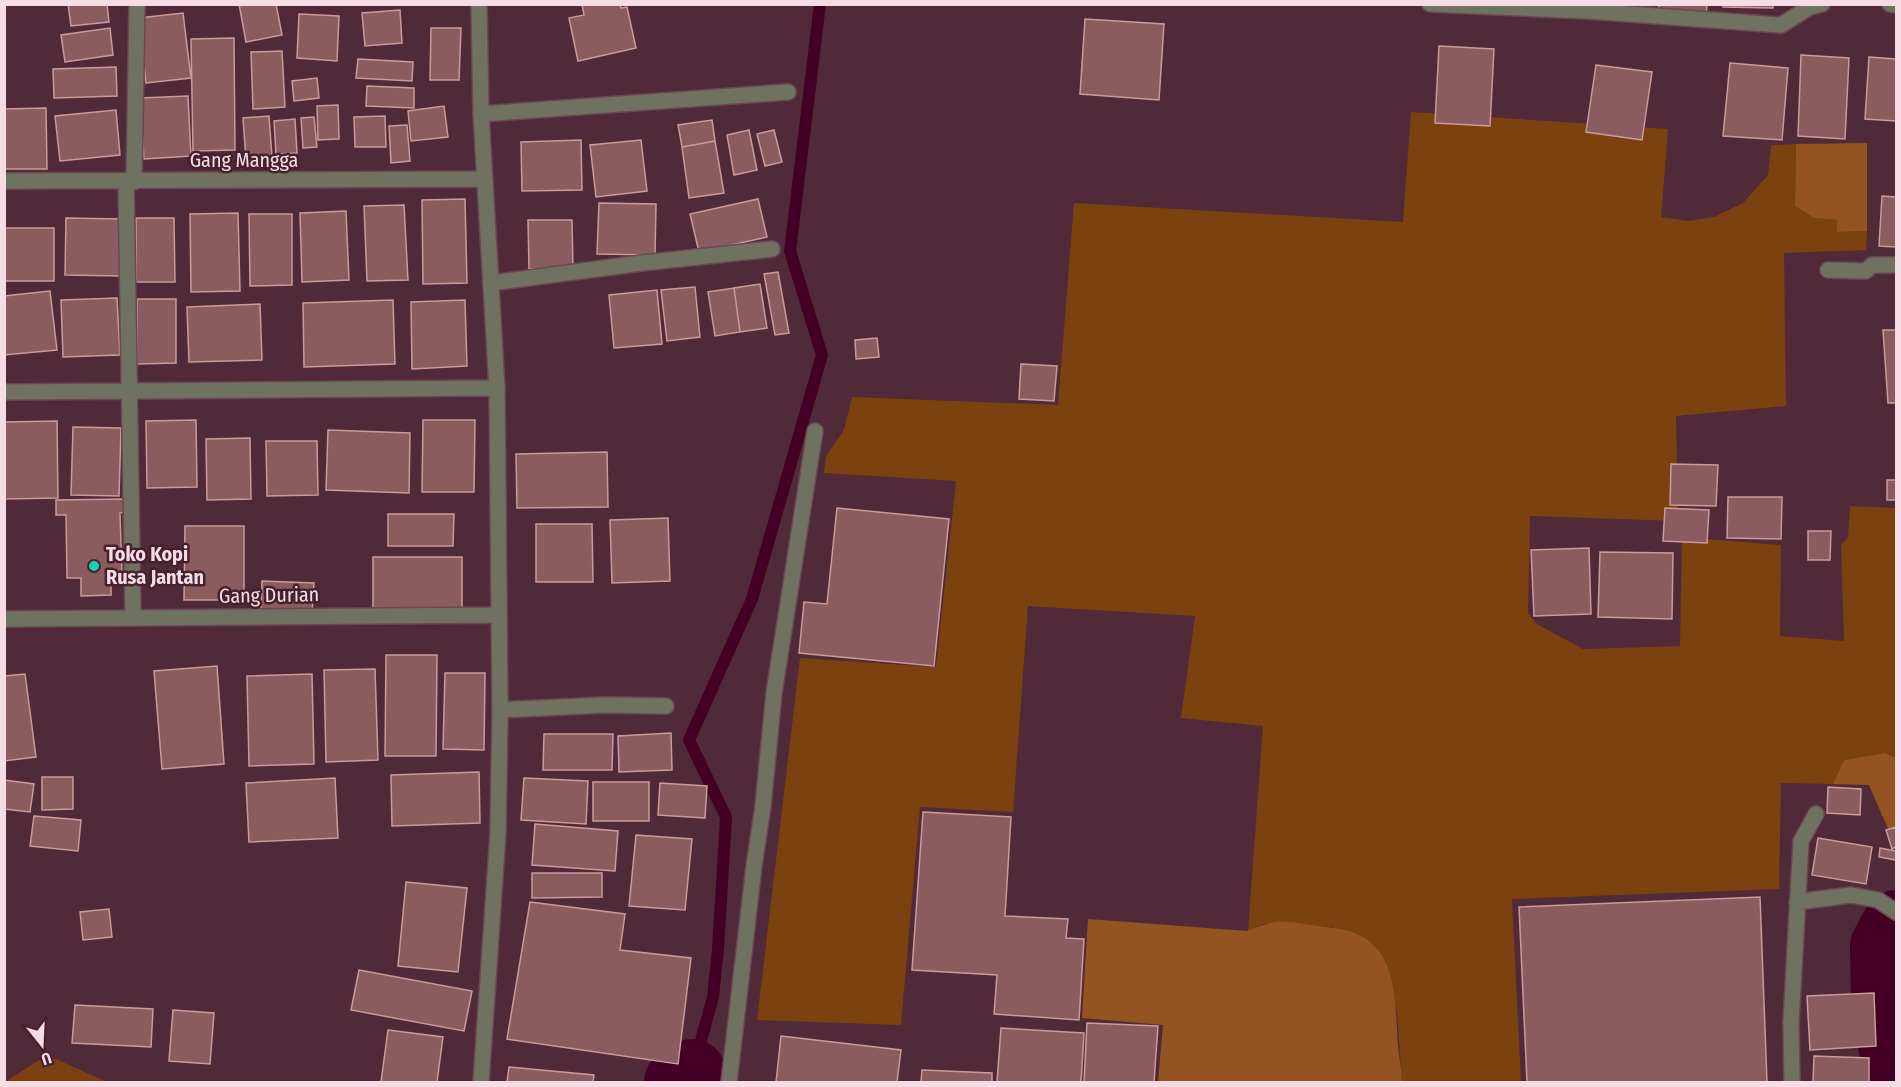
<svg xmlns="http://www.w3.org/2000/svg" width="1901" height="1087" viewBox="0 0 1901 1087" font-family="'Fira Sans Condensed',sans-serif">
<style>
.green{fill:#7b410e}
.forest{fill:#935422}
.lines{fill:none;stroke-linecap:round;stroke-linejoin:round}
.stream{stroke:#440024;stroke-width:12}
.river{stroke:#440024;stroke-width:68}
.building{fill:#8a5c5f;stroke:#cc9a9c;stroke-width:1.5}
.street-casing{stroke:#6b4755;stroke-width:18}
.street{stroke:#6f7260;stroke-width:15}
.poi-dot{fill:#12d5b4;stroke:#46202f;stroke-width:2}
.labels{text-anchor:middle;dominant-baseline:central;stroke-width:5;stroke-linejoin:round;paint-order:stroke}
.street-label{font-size:20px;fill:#f6dde5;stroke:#46202f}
.poi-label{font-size:20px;font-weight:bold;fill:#f6dde5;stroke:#46202f;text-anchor:start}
</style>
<rect width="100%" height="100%" fill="#512a39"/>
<path class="green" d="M1411 112 1668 129 1661 217 1688 221 1714 217 1743 203 1768 175 1771 145 1796 144 1795 206 1814 218 1837 220V232L1867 231 1866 250 1784 253 1786 406 1676 416 1678 521 1530 516 1528 613 1537 624 1544 628 1583 649 1680 646 1682 537 1781 545 1780 636 1844 641 1841 545 1848 538 1850 506 1896 508V758L1885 753 1844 760 1833 784 1781 783 1779 889 1512 899 1521 1082H1402L1397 1012 1385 963 1377 948 1332 927 1263 924 1248 931 1263 726 1181 718 1195 616 1028 606 1013 812 920 807 901 1025 757 1020 800 658 936 667 956 481 824 473 826 456 844 430 852 397 1058 405 1074 203 1403 222Z
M47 1055 107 1082H5Z"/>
<path class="forest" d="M1867 143V231L1837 232V220L1814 218 1795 206 1796 144Z
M1885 753 1896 758V847L1869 785 1833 784 1844 760Z
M1088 919 1247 931C1279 917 1287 922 1319 926 1334 928 1349 929 1363 937 1399 957 1395 1011 1398 1046 1399 1058 1402 1070 1402 1082H1158L1163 1025 1082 1018Z"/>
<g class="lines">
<path class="stream" d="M692 1073 713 997 718 949 726 817 689 740 752 599 822 355 790 251 820 4"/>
<path class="river" d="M1896 924 1884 946 1885 1003 1896 1068
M678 1082 692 1073"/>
</g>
<path class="building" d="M68 4H107L109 22 71 26Z
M239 4H276L282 35 246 42Z
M582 4H620L621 8 627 7 636 48 578 61 569 18 584 15Z
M1659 4H1707L1706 19 1658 14Z
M1723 4H1773V8L1723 7Z
M400 10 402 43 365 46 362 13Z
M183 13 191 78 146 83 139 18Z
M299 14 339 16 337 61 297 58Z
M1085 19 1164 24 1159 100 1080 94Z
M110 28 113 55 65 62 61 35Z
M431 28H461L459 80H430Z
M234 38 235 150 193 151 191 39Z
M1439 46 1494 49 1490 126 1435 123Z
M282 51 285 107 253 109 251 52Z
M1801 55 1849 58 1845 139 1798 136Z
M1869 57 1896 59V121L1865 119Z
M358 59 413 62 412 81 356 78Z
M1730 63 1788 68 1782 140 1723 136Z
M1596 65 1652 72 1642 140 1586 132Z
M116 67 117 96 54 98 53 69Z
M317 78 319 98 294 101 292 81Z
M367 86 414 88V108L366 106Z
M188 96 191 156 144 159 140 98Z
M338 105 339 139 318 140 317 106Z
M444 106 448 137 411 141 408 111Z
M46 108 47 169H4V109Z
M116 110 120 155 60 161 55 116Z
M269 116 272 157 246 159 243 118Z
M385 116 386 147H355L354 117Z
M314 117 317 147 303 148 301 118Z
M295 119 297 153 276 154 274 121Z
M712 120 715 141 682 147 678 125Z
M407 125 410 161 391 163 389 126Z
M749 130 757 170 734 175 727 135Z
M774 130 782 162 765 166 757 134Z
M581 140 582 190 522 191 521 142Z
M641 140 647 191 596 197 590 145Z
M715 141 724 193 689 198 682 147Z
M1882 196 1896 197V247L1879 246Z
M465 199 467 283 423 284 422 200Z
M758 199 767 237 699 252 690 214Z
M599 203 656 204 655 255 597 254Z
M404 205 408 280 367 281 364 206Z
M346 211 349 280 302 282 300 213Z
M238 213 240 291 191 292 190 214Z
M249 214H292V285L250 286Z
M66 218 123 219 122 276 65 275Z
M136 218H174L175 282H136Z
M528 220H572L573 269H529Z
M4 228H54V281H4Z
M778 272 789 333 775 335 764 274Z
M760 284 767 328 740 332 734 288Z
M695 287 700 337 667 341 661 290Z
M734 288 740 332 715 336 708 292Z
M657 290 662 344 614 348 609 295Z
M50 291 57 350 4 355V296Z
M117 298 120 355 63 357 61 300Z
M137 299H176V363L137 364Z
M393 300 395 364 304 367 303 303Z
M465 300 467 366 412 369 411 302Z
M260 304 262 360 189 362 187 307Z
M1883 330H1896V403H1888Z
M877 338 879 357 856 359 855 340Z
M1021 364 1057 366 1054 401 1019 399Z
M196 420 197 487 147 488 146 421Z
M423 420H475L474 492H422Z
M57 421 58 498 4 499V422Z
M73 427 121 428 119 496 71 495Z
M328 430 410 433 409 493 326 490Z
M250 438 251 499 207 500 206 439Z
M266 441H317L318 495 267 496Z
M607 452 608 507 517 508 516 454Z
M1671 464 1718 465 1716 506 1670 505Z
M1887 480H1896V500H1887Z
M1728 497H1782L1781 539 1727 538Z
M124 499V512L120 513 122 576 111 577V595L81 596V578H67L66 515H56V500Z
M837 508 949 519 934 666 799 653 804 602 827 604Z
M1665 508 1709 510 1707 543 1663 541Z
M388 514H454L453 546H388Z
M668 518 670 581 612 583 610 520Z
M536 524H592L593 582H536Z
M185 526H244V600H184Z
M1808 531H1831L1830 560H1808Z
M1589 548 1591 614 1534 616 1531 550Z
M1600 552 1673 553 1672 619 1598 617Z
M373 557H462V610H373Z
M262 581 314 583 312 614 261 612Z
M386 655H437L436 756H385Z
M217 666 224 764 162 769 154 671Z
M375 669 378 760 326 762 324 670Z
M445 673H485L484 750 443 749Z
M25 674 36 757 4 761V676Z
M312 674 314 764 249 766 247 676Z
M671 733 672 770 619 772 618 736Z
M544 734H613L612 770H543Z
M479 772 480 823 392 826 391 775Z
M42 777H73V809L42 810Z
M335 778 338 838 249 842 246 783Z
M524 778 588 781 586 824 521 820Z
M4 780 34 784 30 812 4 809Z
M593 782H649V821H593Z
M660 783 707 786 705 818 658 815Z
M1828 787 1861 789 1860 815 1827 813Z
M923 812 1011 817 1005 916 1068 919 1066 938 1084 939 1079 1020 994 1014 997 975 912 970Z
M34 816 81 820 78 851 30 846Z
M535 824 618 831 615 871 532 865Z
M1896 827V847L1892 849 1886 830Z
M636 835 692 839 685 910 629 906Z
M1818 838 1872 847 1866 884 1812 875Z
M1880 848 1896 851V860L1879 857Z
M532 873H602V897L532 898Z
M406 882 467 888 458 972 398 966Z
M1760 897 1767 1082H1527L1519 907Z
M530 902 625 914 620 950 691 958 678 1064 507 1039Z
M109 909 112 937 83 940 80 912Z
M359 970 472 991 464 1031 351 1010Z
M1874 993 1876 1046 1810 1050 1807 996Z
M75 1005 153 1009 151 1047 72 1043Z
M173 1010 214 1013 210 1064 169 1061Z
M1087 1023 1158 1026 1154 1082H1084Z
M1001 1028 1084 1033 1081 1082H997Z
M388 1030 443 1037 437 1082H381Z
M781 1036 901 1050 897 1082H776Z
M1814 1056 1869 1058V1082H1813Z
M509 1067 594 1075 593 1082H507Z
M922 1070 992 1073V1082H921Z"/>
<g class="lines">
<g class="street-casing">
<path id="street" d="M479 4 481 114 497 388 500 714 498 833 481 1082
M1430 4 1588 11 1781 25 1810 7 1822 4
M1890 4 1896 5
M481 114 788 92
M4 181 484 179
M126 182 133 617
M134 182 137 4
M1828 270 1866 271 1872 265H1896
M491 283 642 263 772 249
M4 392 497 388
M4 619 498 615
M500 710 604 705 666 706
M1797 902 1851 895 1878 900 1896 912
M729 1082 754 866 763 806 774 693 815 431
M1792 1082 1791 1023 1801 841 1816 814"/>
</g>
<use href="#street" class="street"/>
</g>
<circle class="poi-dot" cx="94" cy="566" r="6"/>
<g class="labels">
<g class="street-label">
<text x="244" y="160">Gang Mangga</text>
<text transform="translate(269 595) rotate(-1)">Gang Durian</text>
</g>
<g class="poi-label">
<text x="106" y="554">Toko Kopi<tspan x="106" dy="23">Rusa Jantan</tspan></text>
</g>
</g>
<rect width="1901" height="1087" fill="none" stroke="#f6dde5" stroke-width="12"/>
<g transform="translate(42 1045) rotate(162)" stroke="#46202f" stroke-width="4.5" paint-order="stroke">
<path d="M0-4.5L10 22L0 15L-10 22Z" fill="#f6dde5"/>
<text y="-9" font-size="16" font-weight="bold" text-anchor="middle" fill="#f6dde5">U</text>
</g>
</svg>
